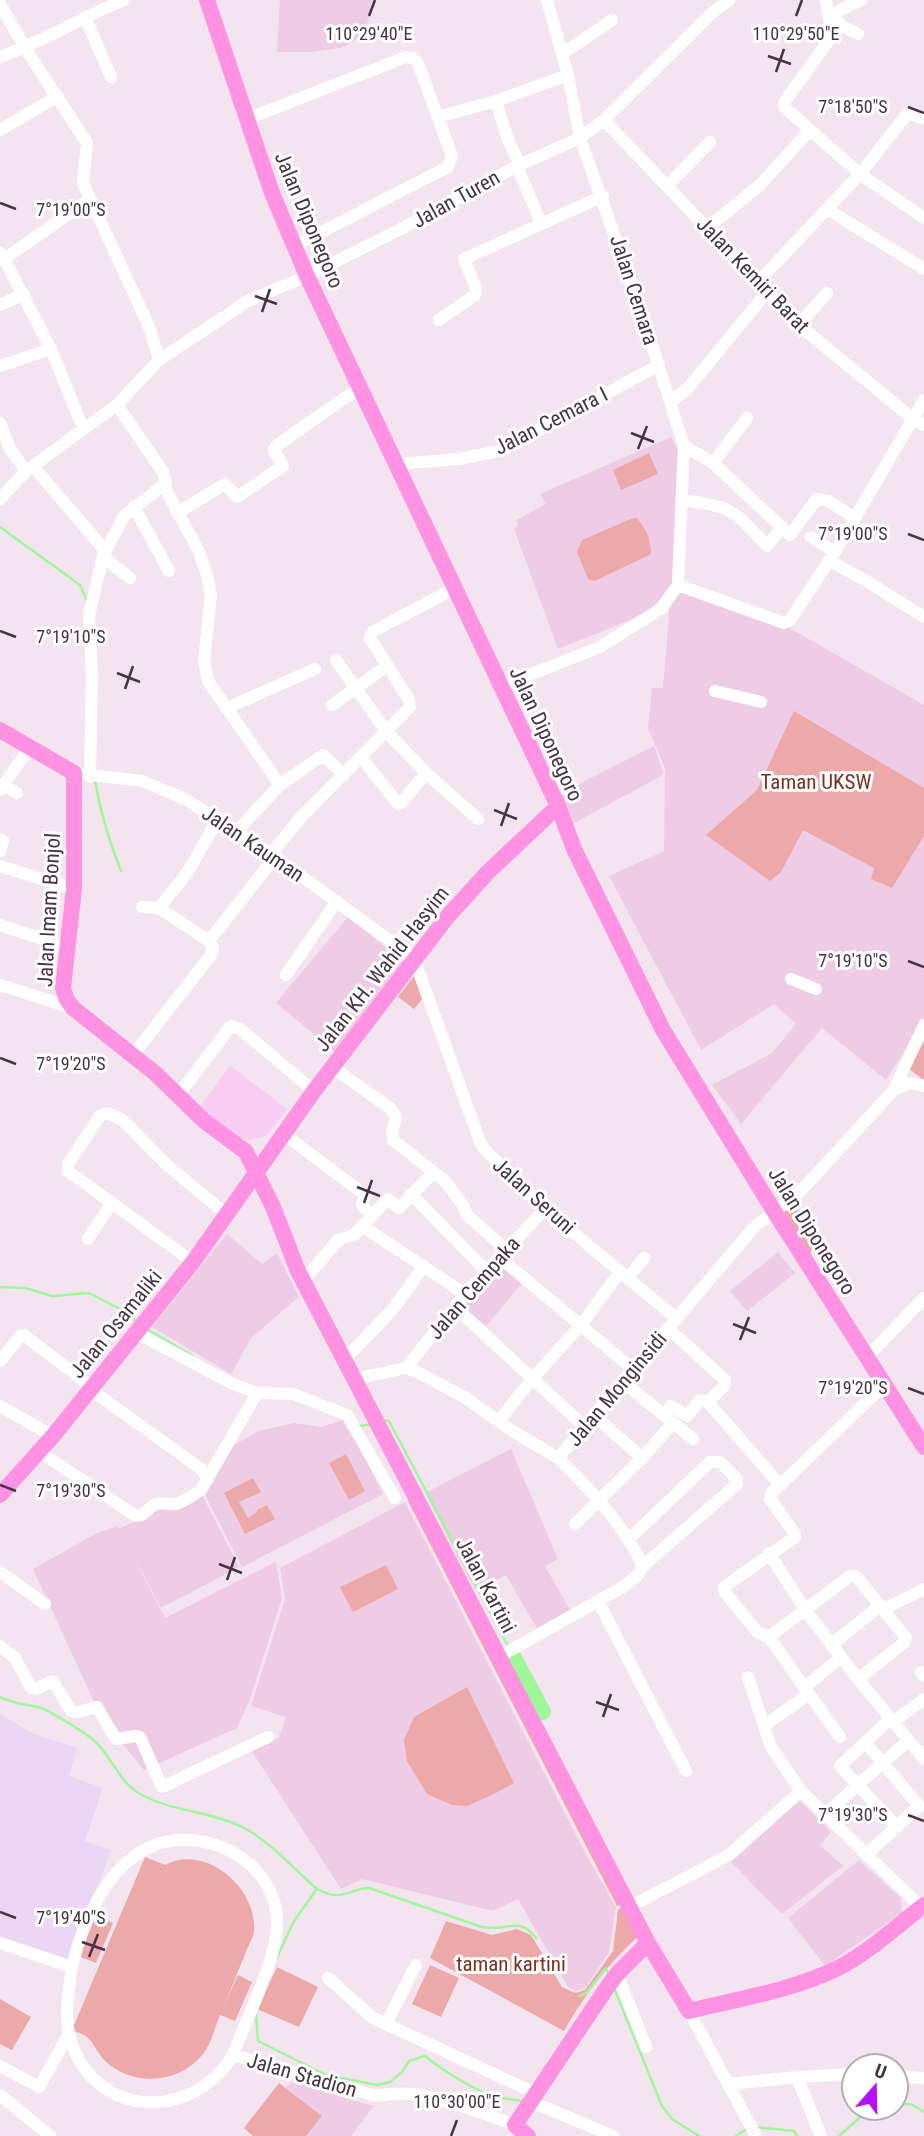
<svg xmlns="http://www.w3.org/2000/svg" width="924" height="2136" viewBox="0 0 924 2136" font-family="'Roboto Condensed',sans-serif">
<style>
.commercial{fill:#f9ccf3}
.education{fill:#efcce6}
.medical{fill:#ecd6f6}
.green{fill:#eda8a9}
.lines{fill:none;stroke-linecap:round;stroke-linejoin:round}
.stream{stroke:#9ef899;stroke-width:2.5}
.river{stroke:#9ef899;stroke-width:16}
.minor{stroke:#fff;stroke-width:12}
.major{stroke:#ff92e3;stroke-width:16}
.ticks{fill:none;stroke:#473344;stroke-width:2.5}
.labels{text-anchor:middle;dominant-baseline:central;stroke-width:6;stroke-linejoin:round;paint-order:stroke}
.street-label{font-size:21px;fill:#473344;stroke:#fff}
.park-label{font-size:21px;fill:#7f2f20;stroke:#fff}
.ticks-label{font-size:18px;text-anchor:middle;fill:#473344;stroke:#fff;stroke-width:6;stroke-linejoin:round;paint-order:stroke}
</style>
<rect width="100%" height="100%" fill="#f4e4f0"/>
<path class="commercial" d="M230 1066 287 1109 266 1136 249 1140 239 1138 200 1106Z"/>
<path class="education" d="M280 0H372L365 35 341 48 311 52H277Z
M671 437 678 450 672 583 650 612 558 649 514 529 518 526 516 520 546 504 540 494Z
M681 589 784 625 924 705V1019L886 1080 822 1028 741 1124 712 1085 772 1053 796 1024 774 1004 701 1050 609 876 664 851 665 768 648 729 652 688H663L670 602Z
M654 746 663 772 661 776 565 828 553 801 585 781Z
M348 917 405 963 336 1053 276 1003Z
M227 1234 262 1264 277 1253 299 1297 251 1338 231 1374 152 1327Z
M778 1252 795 1273 747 1311 730 1291Z
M497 1260 523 1282 486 1326 460 1304Z
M345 1419 383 1494 242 1567 201 1487 217 1454 259 1431 294 1423 321 1427Z
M511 1449 558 1559 545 1566 570 1610 537 1629 506 1575 475 1590 425 1493Z
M199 1489 239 1567 161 1608 125 1540 165 1618 276 1562 282 1598 250 1699 237 1728 144 1770 102 1719 33 1569 97 1533 117 1526 119 1529Z
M405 1502 590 1862 616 1907 609 1952 585 1988 576 1991 568 1987 518 1899 493 1911 362 1879 341 1889 251 1750 279 1738 286 1717 251 1706 285 1599 280 1568Z
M799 1800 831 1832 820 1845 843 1866 782 1914 731 1862Z
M859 1860 901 1898 902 1913 825 1966 788 1918Z
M291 2082 374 2106 351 2136H306L322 2116 286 2088Z"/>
<path class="medical" d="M0 1714 34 1734 77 1748 69 1776 103 1788 85 1841 111 1850 71 1960 0 1938Z"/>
<path class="green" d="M649 453 658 474 621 490 613 470Z
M633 518H637C646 529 651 540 651 554L595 581 588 579 577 552 582 540Z
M794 711 924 788V836L892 888 871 879 874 868 803 830 781 872 770 881 706 835 757 790Z
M414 976 422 999 414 1009 398 997Z
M924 1041V1080L909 1069Z
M793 1205 804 1216 798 1223 815 1242 809 1257 781 1212Z
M346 1454 365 1491 349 1500 329 1463Z
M253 1478 261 1492 239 1502 248 1518 257 1512V1510L267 1505 275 1519 245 1534 224 1493Z
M413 1499 626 1902 617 1906 408 1501Z
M386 1565 398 1589 353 1612 340 1587Z
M467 1687 514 1783 494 1794 467 1806 452 1805 427 1794 407 1761 404 1740 414 1717Z
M145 1857 165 1865C206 1843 258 1889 254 1932 253 1938 248 1946 246 1952 238 1971 231 1989 223 2008L238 1975 252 1982 235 2021 220 2015C215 2027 211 2044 203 2054 181 2082 138 2087 110 2065 100 2058 97 2049 90 2040 86 2035 77 2032 72 2030Z
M628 1903 642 1933C610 1961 585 1994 564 2031L430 1958 446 1921 492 1935 517 1929 531 1935 562 1987 575 1993 585 1990 613 1951 618 1910Z
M95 1915 113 1923 96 1963 78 1956Z
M430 1965 459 1978 441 2017 412 2004Z
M277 1967 318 1987 299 2027 257 2009Z
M0 1999 31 2017 12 2050 0 2044Z
M279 2083 322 2116 306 2136H253L244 2128Z"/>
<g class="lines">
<path class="stream" d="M0 527 80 585 87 600
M95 780C100 812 109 841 121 871
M0 1287 25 1288 52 1296 89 1293 118 1308 136 1321
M147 1329 193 1356
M381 1420 389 1421 508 1646
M359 1426 372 1424
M0 1697C14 1704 27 1704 41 1708 52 1712 82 1731 91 1738 112 1754 117 1781 140 1794 173 1812 210 1811 242 1827 270 1841 294 1869 317 1889 341 1902 346 1890 369 1888L482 1927C507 1932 519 1915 536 1938
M277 1957 294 1921 316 1890
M614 1988 662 2106 672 2119 699 2136
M580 1996 586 1993 606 1968 609 1975
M256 2015 258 2041 326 2075 377 2085 390 2082 402 2072 409 2061 425 2056C442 2070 471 2088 492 2096 502 2099 514 2099 525 2102
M896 2104H911L924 2112
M755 2127 794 2131 797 2136
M736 2136 748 2128
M839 2136 865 2113 877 2108"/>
<path class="river" d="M511 1652 543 1712"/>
<path class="minor" d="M826 0 830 24
M861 0 834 13 840 25 785 101 784 107 860 174 924 218
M0 4 25 48 87 143 83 183 150 329 159 360
M85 17 111 77
M840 25 858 34
M562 54 612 20
M0 57C43 42 82 17 124 0
M496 101 508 140 520 164
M438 117 496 101 568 75
M247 119 406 57 413 58 418 63 452 156 448 167 294 246
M604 120 799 325 913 419 924 425
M0 130 58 96
M517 166 541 223
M667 186 710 142
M827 209 924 269
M707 228 759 186 810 130
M0 253 4 259 89 200
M4 259 51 349 83 428
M758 282 860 174 908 113 922 118
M0 305 24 294
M439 320 475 295 476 288 464 259 603 196
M799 325 827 293
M0 366 51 349
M671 402 688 388 767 292
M0 423 10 449 26 471
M684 446 713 463 790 535 817 499 828 501 855 518
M713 463 747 418
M397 464 459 459 500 451 659 365
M33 466 102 547C105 564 118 567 130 578
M164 486 199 552 207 575 211 595 204 661 208 681 280 785 237 831
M0 499 26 471 117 405 159 360 248 301 307 276 401 229 517 166 580 138 604 120 712 13 729 0
M681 500C734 507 732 509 767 546L782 527
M134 507 169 571
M177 513 225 484 237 497 283 466 274 450 276 446 359 388
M811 537 835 552
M830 561 868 582 924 617
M678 585 784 623 790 620 835 552 924 400
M336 660 386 731 426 773 478 819
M501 686 600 647 662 608 678 585 684 446 641 310 580 138 568 75 547 0
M715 691 761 702
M332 705 387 666
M227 708 315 669
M361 757 398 804 402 802 426 773
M74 773 142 781 185 799 271 854 414 958 479 1139 485 1150 545 1209 677 1319
M90 777 92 676 89 615 103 556 124 516 166 483 163 472 117 405
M3 785 17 793
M280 785 323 755 344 775
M0 790 30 747
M0 839 3 841 0 851
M271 854 302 816 410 707 409 700 370 638 372 632 455 588
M0 866 74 889
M159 908 187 873 218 819
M0 925 66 947
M209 941 275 857
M286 975 337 901
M791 979 816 989
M0 985 73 1008
M133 1055 211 955 213 948 209 941 159 908 142 907
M332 1067 390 1108 396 1117 392 1133 393 1140 445 1181 463 1205 467 1215 506 1250
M894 1090 924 1025
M179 1094 231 1026 240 1029 314 1091
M284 1134 365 1195 362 1205 372 1215
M434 1172 399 1208 388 1199 362 1226 465 1294
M411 1194 486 1271
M88 1239 111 1204
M499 1257 634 1370
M193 1262 68 1171V1164L100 1116 107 1113 123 1120 166 1164 227 1215
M628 1278 644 1258
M303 1281 338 1240 354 1235 362 1226
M455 1307 586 1428
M669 1329 725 1380 724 1386 708 1402
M137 1333 233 1384 257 1393 293 1394 347 1415 395 1498
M867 1357 924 1298
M344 1360 393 1309 424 1266
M0 1361 21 1335H24L92 1387
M406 1368 465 1294 545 1209
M354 1379 406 1368 417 1372 464 1397 514 1432 558 1458 755 1226 797 1195 894 1090 910 1083 924 1086
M623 1382 693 1439
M90 1389 201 1469 208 1479
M0 1406 53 1436
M663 1415 671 1406 687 1416 700 1400 708 1402 780 1485
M595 1416 642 1458
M499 1421 532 1379 580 1326 620 1272
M40 1452 136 1516C146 1515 146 1510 154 1505 161 1501 169 1505 176 1504 186 1501 193 1495 201 1490L257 1393
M575 1524 642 1458 673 1423
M629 1539 710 1462H720L737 1479V1484L643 1566
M769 1553 806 1611 858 1679 924 1759
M0 1572 45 1604
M598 1601 686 1771
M884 1609 924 1589
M769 1637 850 1576H856L906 1638 905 1642 858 1679
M831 1645 881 1605
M0 1646 15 1658 31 1688 36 1689 53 1681 71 1711 78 1712 97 1707 116 1739 136 1736 140 1737 162 1787 268 1737
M500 1656 623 1587 638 1575 643 1566C623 1524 591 1490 558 1458
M921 1672 924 1676
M748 1677 771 1747 801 1791
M805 1687 841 1657
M809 1694 840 1737
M891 1718 840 1766 897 1827
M893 1722 924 1699
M765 1725 809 1694 769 1637 758 1633 724 1591V1587L795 1537V1534L770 1499 771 1494 883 1386
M865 1742 919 1806 866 1855
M824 1815 909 1740
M631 1906 729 1855 801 1791 924 1910
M0 1943 72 1967C68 1996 62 2024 75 2052 106 2120 196 2117 233 2055L373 2095C386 2096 399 2092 412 2094 442 2098 486 2114 515 2125
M72 1967C82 1924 106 1868 148 1848 201 1822 278 1860 277 1924 277 1959 246 2020 233 2055
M617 1974 646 2047
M328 1978 373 2018 535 2093
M689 2011 756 2136
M386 2024 416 1965
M0 2066 39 2087 69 2034
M896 2076 924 2078
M797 2077 821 2136
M729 2084 797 2077 854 2074
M0 2095 50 2136
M530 2101 613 2136"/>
<path class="major" d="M207 0 272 193 307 276 558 806 574 849 663 1030 774 1211 924 1447
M0 730 74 773V889L63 988 66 998 73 1008 156 1074 203 1120 246 1152 273 1207 298 1271 648 1943 689 2011C738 1999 790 1991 836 1969 868 1953 896 1927 924 1905
M0 1495 53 1436 193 1262 314 1091 448 916 488 872 558 806
M528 2136 515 2125 606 1989 617 1974 648 1943"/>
</g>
<path class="ticks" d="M369 16 375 0M796 16 802 0M768 56 791 64M776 72 784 49M908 107 924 113M0 203 16 209M255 296 277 304M262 312 270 289M631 433 654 442M638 449 647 426M908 534 924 540M0 631 16 637M117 673 140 682M125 689 133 666M494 810 517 819M501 826 509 803M908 961 924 967M0 1058 16 1064M357 1187 380 1196M364 1203 372 1180M733 1324 756 1333M740 1340 749 1317M908 1388 924 1394M0 1485 16 1491M219 1564 242 1573M227 1580 235 1557M596 1702 619 1710M603 1717 611 1694M908 1815 924 1821M0 1912 16 1918M82 1942 105 1950M89 1957 98 1934M451 2136 457 2120"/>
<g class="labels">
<g class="street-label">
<text transform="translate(456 199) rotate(-29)">Jalan Turen</text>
<text transform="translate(309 220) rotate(67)">Jalan Diponegoro</text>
<text transform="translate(753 275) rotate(46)">Jalan Kemiri Barat</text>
<text transform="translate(634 290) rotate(72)">Jalan Cemara</text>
<text transform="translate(551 421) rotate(-27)">Jalan Cemara I</text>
<text transform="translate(546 734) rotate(65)">Jalan Diponegoro</text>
<text transform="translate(253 844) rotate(34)">Jalan Kauman</text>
<text transform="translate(49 910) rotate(-87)">Jalan Imam Bonjol</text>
<text transform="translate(382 969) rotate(-52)">Jalan KH. Wahid Hasyim</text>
<text transform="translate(534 1196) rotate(42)">Jalan Seruni</text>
<text transform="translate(812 1231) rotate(58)">Jalan Diponegoro</text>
<text transform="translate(474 1288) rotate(-49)">Jalan Cempaka</text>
<text transform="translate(116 1324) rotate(-51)">Jalan Osamaliki</text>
<text transform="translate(617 1389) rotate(-50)">Jalan Monginsidi</text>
<text transform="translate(486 1585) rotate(62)">Jalan Kartini</text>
<text transform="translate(302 2075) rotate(16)">Jalan Stadion</text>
</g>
<g class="park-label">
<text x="816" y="782">Taman UKSW</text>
<text x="511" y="1964">taman kartini</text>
</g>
</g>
<g class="ticks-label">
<text x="796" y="40">110°29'50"E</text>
<text x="369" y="40">110°29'40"E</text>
<text x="853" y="113">7°18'50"S</text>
<text x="71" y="216">7°19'00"S</text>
<text x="853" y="540">7°19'00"S</text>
<text x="71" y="643">7°19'10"S</text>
<text x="853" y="967">7°19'10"S</text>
<text x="71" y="1070">7°19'20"S</text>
<text x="853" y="1394">7°19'20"S</text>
<text x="71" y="1497">7°19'30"S</text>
<text x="853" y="1821">7°19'30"S</text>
<text x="71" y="1924">7°19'40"S</text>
<text x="457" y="2108">110°30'00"E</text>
</g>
<g transform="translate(875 2087) rotate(20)"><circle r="33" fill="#ffffff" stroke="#b5adb4" stroke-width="2"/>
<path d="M0-5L12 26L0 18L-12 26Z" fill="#b510ff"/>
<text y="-10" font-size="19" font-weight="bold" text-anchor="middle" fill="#473344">U</text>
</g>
</svg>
